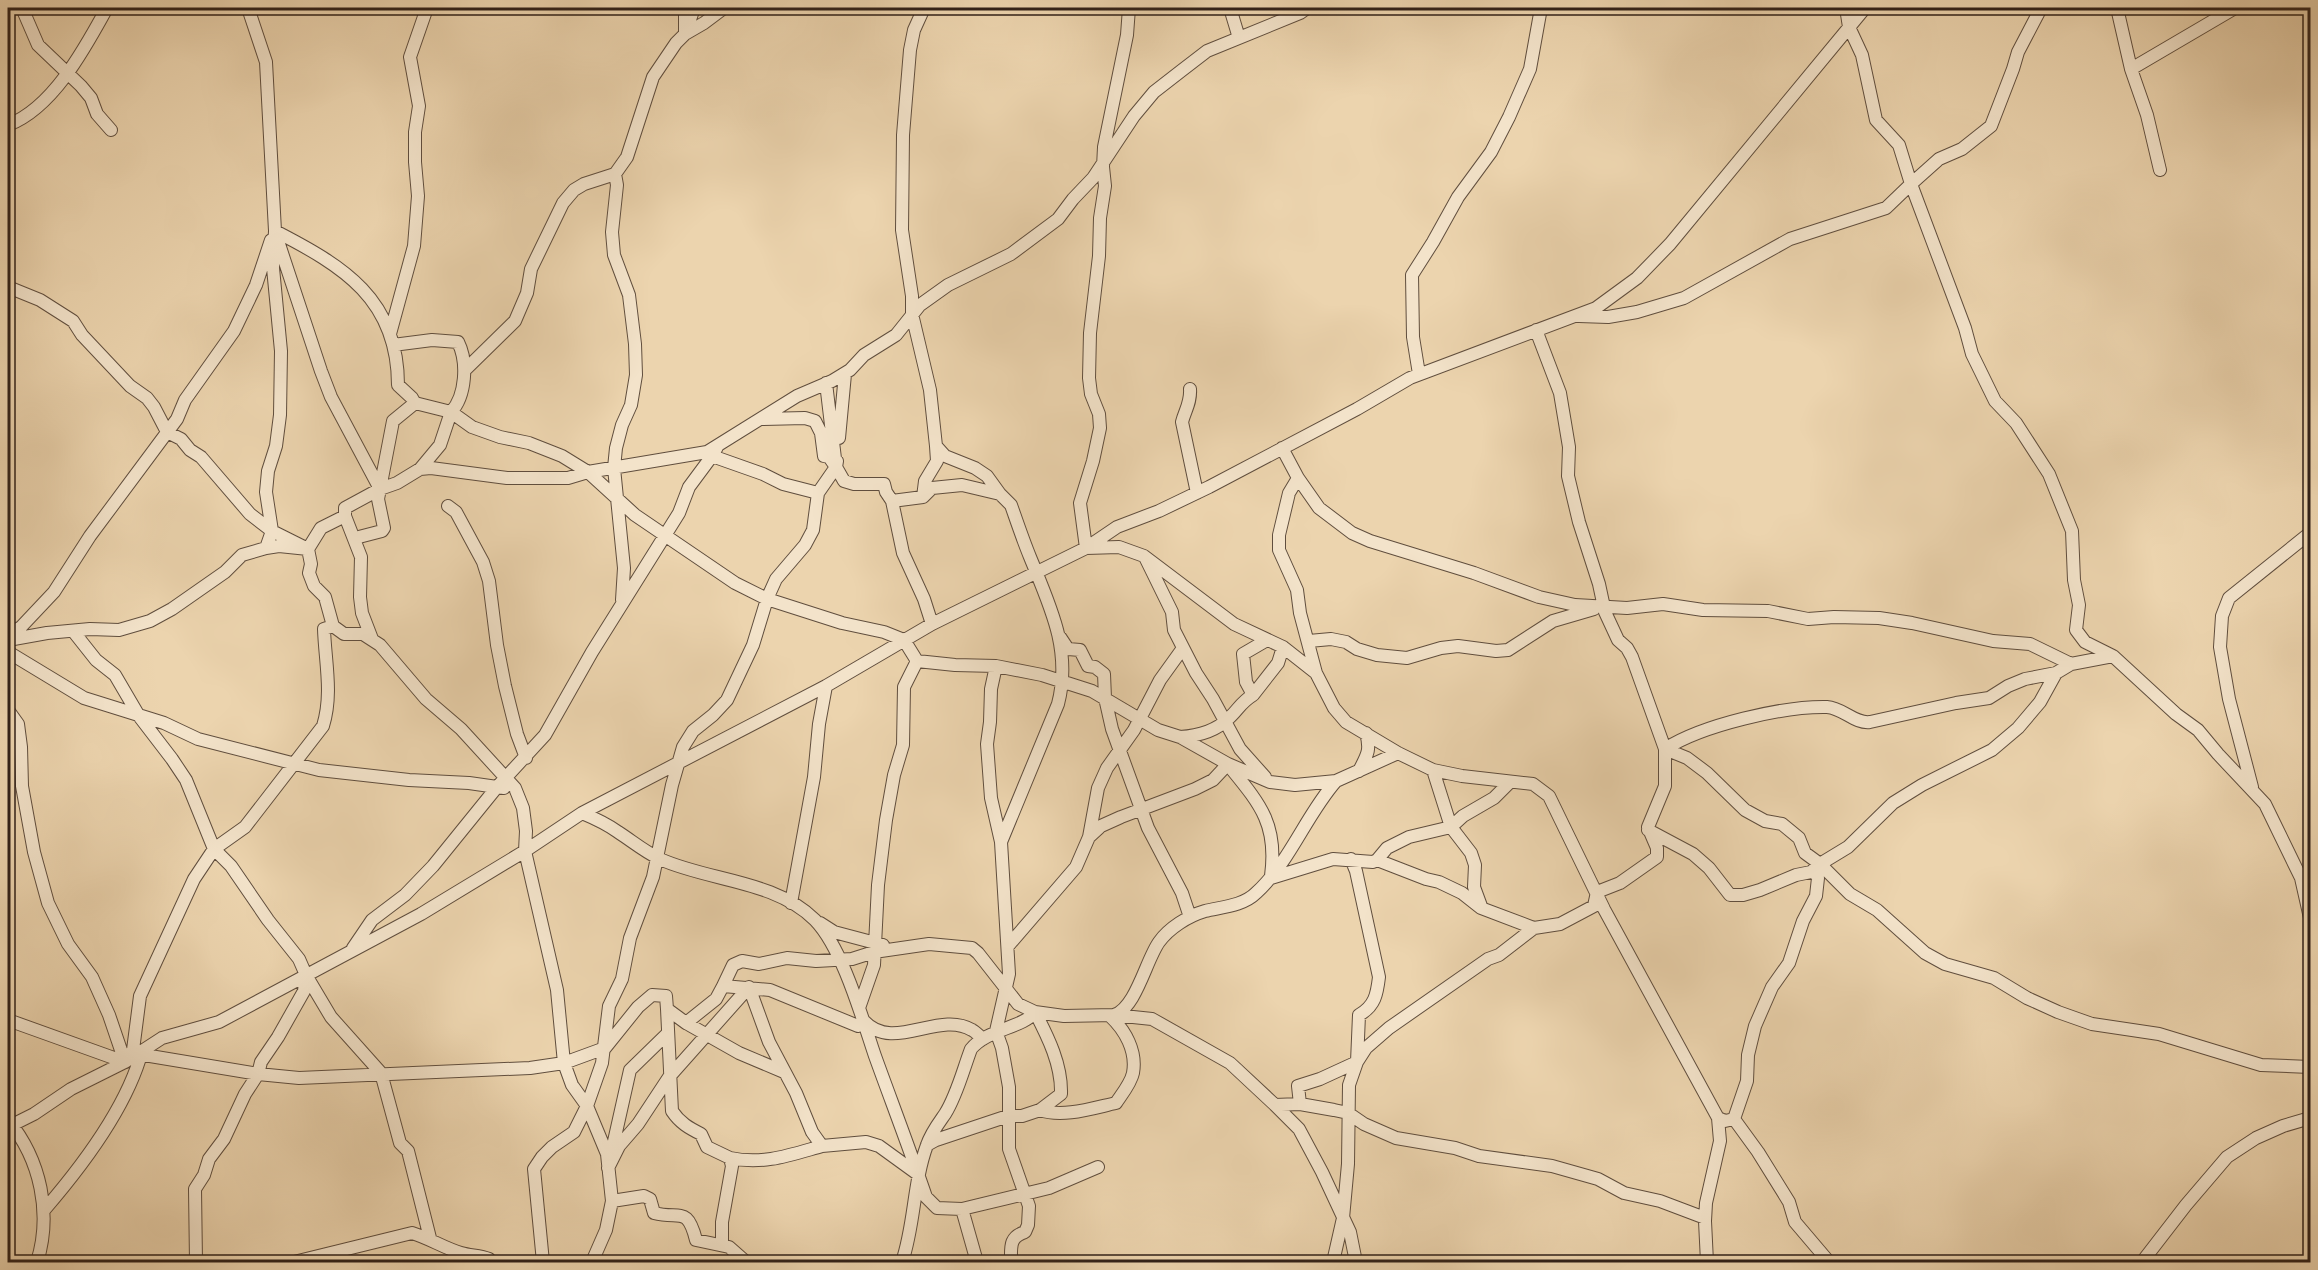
<svg xmlns="http://www.w3.org/2000/svg" width="2318" height="1270" viewBox="0 0 2318 1270" font-family="'Libre Caslon Text',serif">
<style>
.lines{fill:none;stroke-linecap:round;stroke-linejoin:round}
.street-casing{stroke:#604e3e;stroke-width:14}
.street{stroke:#f3e3ca;stroke-width:12}
</style>
<rect width="100%" height="100%" fill="#ecd4ae"/>
<filter id="stains"><feTurbulence type="fractalNoise" baseFrequency=".00333" numOctaves="4"/><feColorMatrix values="0 0 0 0 .2 0 0 0 0 .09 0 0 0 0 .02 0 0 0 .5 -.17"/></filter>
<radialGradient id="worn" r=".72"><stop offset=".6" stop-color="#630" stop-opacity="0"/><stop offset="1" stop-color="#630" stop-opacity=".3"/></radialGradient>
<g class="lines">
<g class="street-casing">
<path id="street" d="M22 8 38 45 81 86 91 98 97 114 111 130
M685 8V34L694 8
M924 8 914 30 910 50 903 135 902 230 912 296V314L930 390 936 446 945 456 975 468 987 476 1000 494
M1129 8 1127 35 1104 147 1103 167 1105 186 1100 218 1099 256 1090 333 1089 378 1091 394 1099 414 1100 428 1093 461 1080 503 1086 548 1119 547 1144 556 1234 624 1283 647 1316 673 1334 708 1346 722 1398 753 1433 770 1462 776 1533 784 1549 796 1604 909 1718 1118 1720 1141 1706 1203 1705 1221 1707 1262
M1230 8 1239 38
M1846 8 1849 27 1862 55 1876 120 1899 145 1911 184 1939 159 1962 149 1991 126 2013 69 2018 52 2041 8
M2117 8 2131 69 2235 8
M2131 69 2147 115 2160 170
M8 125C53 108 85 48 107 8
M615 174 617 185 612 232 614 255 629 295 635 344 636 375 631 405 622 425 616 448 614 468 624 568 622 600
M275 231C343 266 398 299 398 385L412 398 415 403
M278 241 321 371 331 397 380 489
M8 287 40 300 73 321 82 335 130 386 147 398 154 407 167 432 181 439 190 450 201 457 250 514 272 531 308 549 311 564 309 573 314 586 325 597 333 626 344 634H363L380 645 426 699 461 729 515 788 523 808 526 831 525 851 557 990 564 1063 572 1085 587 1106 607 1154 612 1201 606 1230 592 1262
M1579 316 1608 317 1637 312 1684 298 1790 239 1886 208 1911 184 1965 328 1972 354 1995 401 2016 423 2049 474 2072 531 2074 580 2079 605 2076 630 2085 642 2113 656
M390 334 414 246 418 196 415 162V132L419 106 410 57 427 8
M465 370 515 321 527 293 531 269 563 203 574 190 584 184 615 174 627 157 653 77 676 43 685 34 704 23 724 8
M1419 374 1413 337 1412 275 1433 242 1458 197 1491 152 1509 117 1530 69 1541 8
M1190 389C1191 403 1185 410 1182 422L1197 493
M763 419 805 418 815 421 821 433 824 456 829 457 836 467 826 383
M839 438 845 374
M1282 448 1298 478 1319 508 1352 533 1370 541 1474 573 1539 597 1575 605 1627 608 1663 604 1703 610 1768 611 1808 619 1834 617 1879 618 1912 623 1993 641 2030 644 2071 664
M712 456 763 474 783 484 818 493
M837 461 836 467 844 481 854 484H884L886 492 892 501
M420 469 440 445 451 412 472 427 500 437 529 443 562 456 588 472 635 515 735 583 767 599 842 623 884 632 904 640 917 661 955 665 996 666 1042 675 1092 691 1158 730 1180 737 1228 764 1270 782 1295 785 1336 781 1398 753
M1298 478 1289 493 1279 535V550L1297 590 1300 613 1316 673
M923 497 925 481 937 461 936 446
M448 506 456 512 483 562 489 581 497 645 505 686 517 734 526 758
M345 516 361 557 360 597 362 613 372 639
M355 538 382 531 384 528 378 499 393 421 415 403 451 412C466 396 468 362 458 342L432 340 393 345
M266 548 279 546 308 549 321 528 345 516V508L380 489 397 483 420 469 431 468 507 478H568L588 472 707 452 797 396 832 381 850 370 864 355 896 335 920 305 948 285 1011 254 1058 219 1073 199 1093 178 1134 116 1154 92 1181 71 1207 51 1300 13 1307 8
M1145 557 1172 612 1174 630 1196 673 1213 699 1240 749 1265 777
M932 624 924 599 903 553 892 501 923 497 932 488 962 485 1000 494 1011 505C1017 522 1023 540 1030 557 1050 606 1072 650 1058 704L1001 842
M73 631 96 660 115 675 139 716 172 759 186 780 214 849 231 866 268 920 299 959 306 975 304 991 278 1037 261 1062 258 1074 245 1094 224 1139 209 1159 204 1175 195 1189 196 1262
M8 635 21 627 54 592 90 536 177 419 185 400 234 331 256 285 271 240
M1060 637 1068 649 1080 650 1088 666 1095 667 1104 674 1105 698 1112 729 1148 828 1182 893 1190 917
M8 640 47 633 90 629 119 630 150 621 172 609 225 572 242 555 266 548 272 531 266 492 268 471 276 446 280 415 281 351 273 268 275 231 266 62 248 8
M1309 641 1331 639 1346 642 1357 649 1377 655 1407 658 1441 648 1458 646 1496 651 1508 650 1553 621 1594 609
M8 652 84 698 164 723 198 739 319 770 409 780 469 783 504 788
M996 666 991 689 990 722 987 744 991 798 1001 842 1009 974 996 1031 1002 1048 1009 1087V1149L1029 1206 1028 1225 1025 1232C1009 1237 1011 1247 1011 1262
M1253 695 1278 663 1283 647
M8 710 18 724 21 747 22 786 34 852 48 903 68 944 92 977 109 1015 125 1062
M1180 737C1198 736 1216 731 1229 718 1238 710 1241 702 1253 695L1246 682 1243 654 1267 640
M1665 749 1687 758 1707 773 1745 810 1765 821 1782 824 1799 838 1805 853 1820 864 1848 847 1893 803 1922 785 1992 750 2018 728 2040 702 2056 673 2071 664 2113 656 2176 714 2198 730 2218 754 2265 804 2301 878 2310 918
M1665 749C1702 725 1784 706 1827 707 1843 708 1855 724 1870 722L1956 703 1989 698 2008 686 2025 679 2056 673
M1229 766C1260 804 1278 824 1271 876
M1433 770 1451 827 1471 853 1475 865 1474 887 1481 906
M1359 771C1367 755 1371 751 1366 733
M2252 787 2229 699 2220 647 2222 616 2229 598 2310 533
M582 813C594 818 607 824 618 832 632 841 645 852 660 859 708 881 775 880 815 920 843 949 862 1018 875 1056 892 1103 910 1150 926 1197L937 1208 962 1209 977 1262
M1648 830 1693 854 1709 868 1730 895H1743L1760 890 1796 875 1811 872 1820 864 1850 894 1877 910 1925 953 1945 964 1994 978 2027 998 2058 1012 2092 1024 2159 1034 2261 1065 2310 1067
M1089 837 1101 826 1121 817 1195 789 1213 780 1228 764
M1377 860 1387 848 1409 837 1451 827 1463 816 1494 798 1510 782
M1271 878 1333 859 1373 862 1377 860 1426 879 1439 882 1462 893 1481 908 1534 928 1560 924 1594 906 1597 892 1620 883 1657 857V848L1648 827 1665 786V749L1632 657 1627 648 1618 640 1605 612 1599 584 1579 522 1568 476 1569 447 1560 393 1536 330
M791 903 814 777 819 724 826 686
M820 923 834 932 883 945
M1008 946 1076 867 1089 837 1098 788 1107 768 1134 730 1160 680 1183 648
M353 948 372 920 405 895 433 866 497 787 545 735 592 652 679 513 689 487 712 456 717 447
M306 975 331 1017 381 1073 400 1143 408 1151 430 1238
M723 986 733 965 742 961 759 964 787 958 816 961 852 959 874 952 929 944 972 948 978 953 1018 1004 1035 1012 1064 1016 1114 1015 1152 1019 1230 1063 1275 1105 1300 1104 1334 1110 1348 1113 1364 1124 1396 1138 1455 1148 1479 1156 1552 1166 1598 1179 1624 1193 1660 1201 1705 1218
M859 1008 874 965 878 885 886 820 894 775 903 745 904 687 917 661
M667 1009 672 1111C680 1123 689 1128 701 1134L707 1147 730 1158 732 1166 722 1222V1245
M1114 1015C1136 1008 1146 960 1159 942 1169 928 1188 916 1205 911 1221 907 1243 906 1256 893 1290 862 1306 815 1336 781
M8 1020 125 1062 133 1050 140 996 194 879 214 849 245 827 323 726C333 694 325 661 324 629L333 626
M864 1021C893 1053 939 1010 972 1030 976 1032 979 1036 983 1039
M686 1023 739 1053 784 1072
M668 1033 630 1070 608 1168 619 1146 638 1124 669 1077 749 987 769 1042 796 1093 812 1132 822 1146 866 1142 879 1146 919 1175
M138 1054 258 1074 299 1078 530 1068 564 1063 605 1048 638 1007 652 995 666 996 667 1009 686 1023 716 999 723 986 770 990 858 1026 862 1025 863 1020
M1300 1104 1298 1086 1320 1079 1357 1062 1366 1048 1389 1028 1488 959 1499 955 1534 928
M1275 1105 1299 1129 1322 1172 1350 1232 1356 1262
M1040 1110C1063 1118 1093 1108 1116 1103 1122 1094 1131 1083 1133 1073 1137 1051 1125 1030 1110 1016
M1718 1118 1725 1121 1734 1119 1747 1081 1748 1055 1755 1026 1772 987 1789 963 1803 921 1816 896 1818 878 1814 871
M1734 1119 1758 1152 1789 1202 1795 1222 1829 1262
M8 1120C41 1160 52 1214 37 1262
M8 1127 34 1114 71 1089 125 1062 162 1038 219 1022 421 914 525 851 582 813 826 686 932 624 1086 548 1117 527 1159 511 1209 487 1357 409 1410 378 1596 308 1637 278 1670 244 1865 8
M927 1145 936 1140 1008 1116H1022L1040 1110 1061 1094C1062 1065 1048 1037 1035 1012
M730 1158C764 1165 790 1155 822 1146
M612 1201 644 1196 650 1199 654 1213C680 1220 687 1205 696 1240L729 1247 746 1262
M45 1209C83 1165 127 1107 142 1051
M962 1209 1049 1188 1098 1167
M294 1262 412 1233C429 1238 444 1248 461 1253 471 1256 480 1255 489 1259L491 1262
M543 1262 534 1169 542 1157 552 1147 574 1132 587 1106 602 1063 609 1006 622 979 630 938 653 877 672 785 683 747 693 731 713 715 727 700 753 645 767 599 776 579 805 545 813 530 818 493 836 467
M902 1262C915 1224 913 1183 927 1145 931 1133 938 1124 945 1114 957 1095 963 1070 971 1049 987 1029 1023 1028 1035 1012
M1333 1262 1343 1218 1348 1164 1349 1085 1357 1062 1359 1015C1375 1006 1377 994 1379 977L1356 871 1351 859
M2142 1262 2186 1205 2227 1157 2256 1138 2283 1126 2310 1118"/>
</g>
<use href="#street" class="street"/>
</g>
<rect width="2318" height="1270" fill="none" stroke="#ecd4ae" stroke-width="30"/>
<rect x="9" y="9" width="2300" height="1252" fill="none" stroke="#312119" stroke-width="3"/>
<rect x="15" y="15" width="2288" height="1240" fill="none" stroke="#312119" stroke-width="1.5"/>
<rect width="100%" height="100%" filter="url(#stains)"/>
<rect width="100%" height="100%" fill="url(#worn)"/>
</svg>
